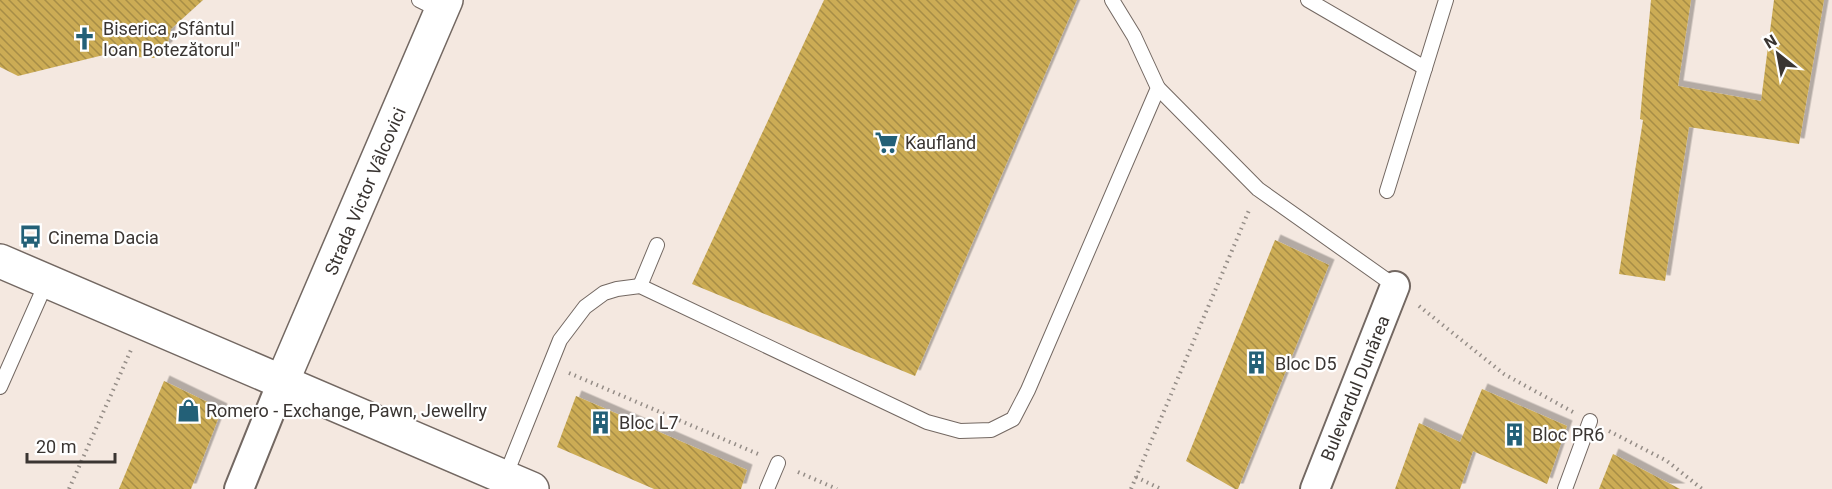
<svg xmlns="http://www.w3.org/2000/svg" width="1832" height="489" font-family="Roboto,sans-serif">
<defs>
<pattern id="building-back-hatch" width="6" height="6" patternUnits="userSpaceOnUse" patternTransform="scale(1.5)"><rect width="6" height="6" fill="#ccac54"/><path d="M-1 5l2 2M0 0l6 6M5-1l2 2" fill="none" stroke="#a78d46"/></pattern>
<filter id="shadow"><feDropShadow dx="5.5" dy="-5.5" stdDeviation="0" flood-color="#0004"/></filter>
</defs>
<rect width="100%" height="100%" fill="#f4e8e0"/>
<g fill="url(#building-back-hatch)" filter="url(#shadow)">
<path d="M 0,0 L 203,0 L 171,29 L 167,47 L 154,58 L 137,57 L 124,50 L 18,76 L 0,67 Z"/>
<path d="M 824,0 L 1077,0 L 915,376 L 692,284 Z"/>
<path d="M 1651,0 L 1691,0 L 1678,86 L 1761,101 L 1774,0 L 1824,0 L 1799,144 L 1689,127 L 1665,281 L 1619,274 L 1643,120 L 1640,119 Z"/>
<path d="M 1275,240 L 1329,265 L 1238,489 L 1235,489 L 1186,461 Z"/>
<path d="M 164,381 L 222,409 L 191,489 L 119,489 Z"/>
<path d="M 1482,389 L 1567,426 L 1547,484 L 1473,451 L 1460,489 L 1395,489 L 1419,423 L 1460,442 Z"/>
<path d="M 576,396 L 747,470 L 741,489 L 654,489 L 557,447 Z"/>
<path d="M 1613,454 L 1680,489 L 1599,489 Z"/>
</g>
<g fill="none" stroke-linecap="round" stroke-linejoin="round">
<defs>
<g id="service">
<path d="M 419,0 L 441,11"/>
<path d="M 1308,0 L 1425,68"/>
<path d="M 1158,88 L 1258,189 L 1395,286"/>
<path d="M 1387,191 L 1446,0"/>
<path d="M 640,286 L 657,245"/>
<path d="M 0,387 L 47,281"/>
<path d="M 505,477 L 560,340 L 585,307 L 604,293 L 617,289 L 640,286 L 927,422 L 960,431 L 991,430 L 1013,419 L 1028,390 L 1158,88 L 1134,36 L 1112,0"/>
<path d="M 767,489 L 778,463"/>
<path d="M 1565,489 L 1590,421"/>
</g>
<g id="minor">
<path d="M 239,489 L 282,382"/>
<path d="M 1315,489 L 1395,286"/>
</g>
<g id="tertiary">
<path d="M 0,261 L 532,489"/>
<path d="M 282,382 L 446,0"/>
</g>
</defs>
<use href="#service" stroke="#736862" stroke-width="16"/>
<use href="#minor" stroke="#736862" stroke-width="32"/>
<use href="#tertiary" stroke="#736862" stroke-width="36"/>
<g stroke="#958d87" stroke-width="4" stroke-dasharray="1.5 4.5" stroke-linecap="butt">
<path d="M 1419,306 L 1504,374 L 1573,412"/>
<path d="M 569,373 L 758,454"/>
<path d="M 1609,431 L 1667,461 L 1702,489"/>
<path d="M 798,472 L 837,489"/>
<path d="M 1136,477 L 1161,489"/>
<path d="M 69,489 L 131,350"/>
<path d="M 1131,489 L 1250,208"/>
</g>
<use href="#service" stroke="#fff" stroke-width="14"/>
<use href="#minor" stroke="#fff" stroke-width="28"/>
<use href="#tertiary" stroke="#fff" stroke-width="33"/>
</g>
<defs>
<symbol id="church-bare" viewBox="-9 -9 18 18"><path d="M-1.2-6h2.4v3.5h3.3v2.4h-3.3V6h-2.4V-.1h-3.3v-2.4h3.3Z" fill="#236077" stroke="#fff" stroke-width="2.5" paint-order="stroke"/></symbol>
<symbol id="supermarket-bare" viewBox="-9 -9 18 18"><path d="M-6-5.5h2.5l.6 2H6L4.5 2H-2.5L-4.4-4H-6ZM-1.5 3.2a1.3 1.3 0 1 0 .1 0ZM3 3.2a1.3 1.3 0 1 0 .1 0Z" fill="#236077" stroke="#fff" stroke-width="2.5" paint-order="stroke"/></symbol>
<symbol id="bus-bare" viewBox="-9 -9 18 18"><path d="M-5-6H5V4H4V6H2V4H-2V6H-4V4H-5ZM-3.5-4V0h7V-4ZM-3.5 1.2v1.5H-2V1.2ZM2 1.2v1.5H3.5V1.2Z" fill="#236077" stroke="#fff" stroke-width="2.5" paint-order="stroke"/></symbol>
<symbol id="building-bare" viewBox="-9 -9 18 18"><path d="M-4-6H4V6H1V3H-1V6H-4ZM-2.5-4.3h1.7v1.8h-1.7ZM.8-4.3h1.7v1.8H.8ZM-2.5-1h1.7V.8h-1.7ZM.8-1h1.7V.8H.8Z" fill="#236077" stroke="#fff" stroke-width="2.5" paint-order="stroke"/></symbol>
<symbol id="shop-bare" viewBox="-9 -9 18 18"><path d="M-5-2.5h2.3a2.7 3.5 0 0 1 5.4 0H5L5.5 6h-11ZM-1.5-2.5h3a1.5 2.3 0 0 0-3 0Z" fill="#236077" stroke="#fff" stroke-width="2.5" paint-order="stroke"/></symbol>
</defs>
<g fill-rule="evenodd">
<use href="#church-bare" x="68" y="22" width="33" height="33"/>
<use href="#supermarket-bare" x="870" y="126" width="33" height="33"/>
<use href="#bus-bare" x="14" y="220" width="33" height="33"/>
<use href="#building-bare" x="1240" y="346" width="33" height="33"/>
<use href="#shop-bare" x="172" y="394" width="33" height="33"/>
<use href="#building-bare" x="584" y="406" width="33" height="33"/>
<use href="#building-bare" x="1498" y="418" width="33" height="33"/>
</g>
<g text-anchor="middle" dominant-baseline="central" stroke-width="4.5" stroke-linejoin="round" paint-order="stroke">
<g font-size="18" fill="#3a3532" stroke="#fff" text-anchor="start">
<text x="103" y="28">Biserica „Sfântul<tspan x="103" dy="21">Ioan Botezătorul"</tspan></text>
<text x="905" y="142">Kaufland</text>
<text x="48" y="237">Cinema Dacia</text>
<text x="1275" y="363">Bloc D5</text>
<text x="206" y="410">Romero - Exchange, Pawn, Jewellry</text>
<text x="619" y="422">Bloc L7</text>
<text x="1532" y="434">Bloc PR6</text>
</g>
<g font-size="18" fill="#3a3532" stroke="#fff">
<text transform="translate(365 191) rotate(-67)">Strada Victor Vâlcovici</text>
<text transform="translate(1355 388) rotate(-68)">Bulevardul Dunărea</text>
</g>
</g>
<g transform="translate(1778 54) rotate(329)" stroke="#ffffff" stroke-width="4.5" paint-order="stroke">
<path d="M0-4.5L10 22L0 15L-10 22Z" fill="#3a3532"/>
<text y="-9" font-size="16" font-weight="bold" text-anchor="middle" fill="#3a3532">N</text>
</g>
<path d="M27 453v9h88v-9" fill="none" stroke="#3a3532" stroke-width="3"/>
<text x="36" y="453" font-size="18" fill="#3a3532" stroke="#ffffff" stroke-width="4.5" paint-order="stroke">20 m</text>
</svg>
